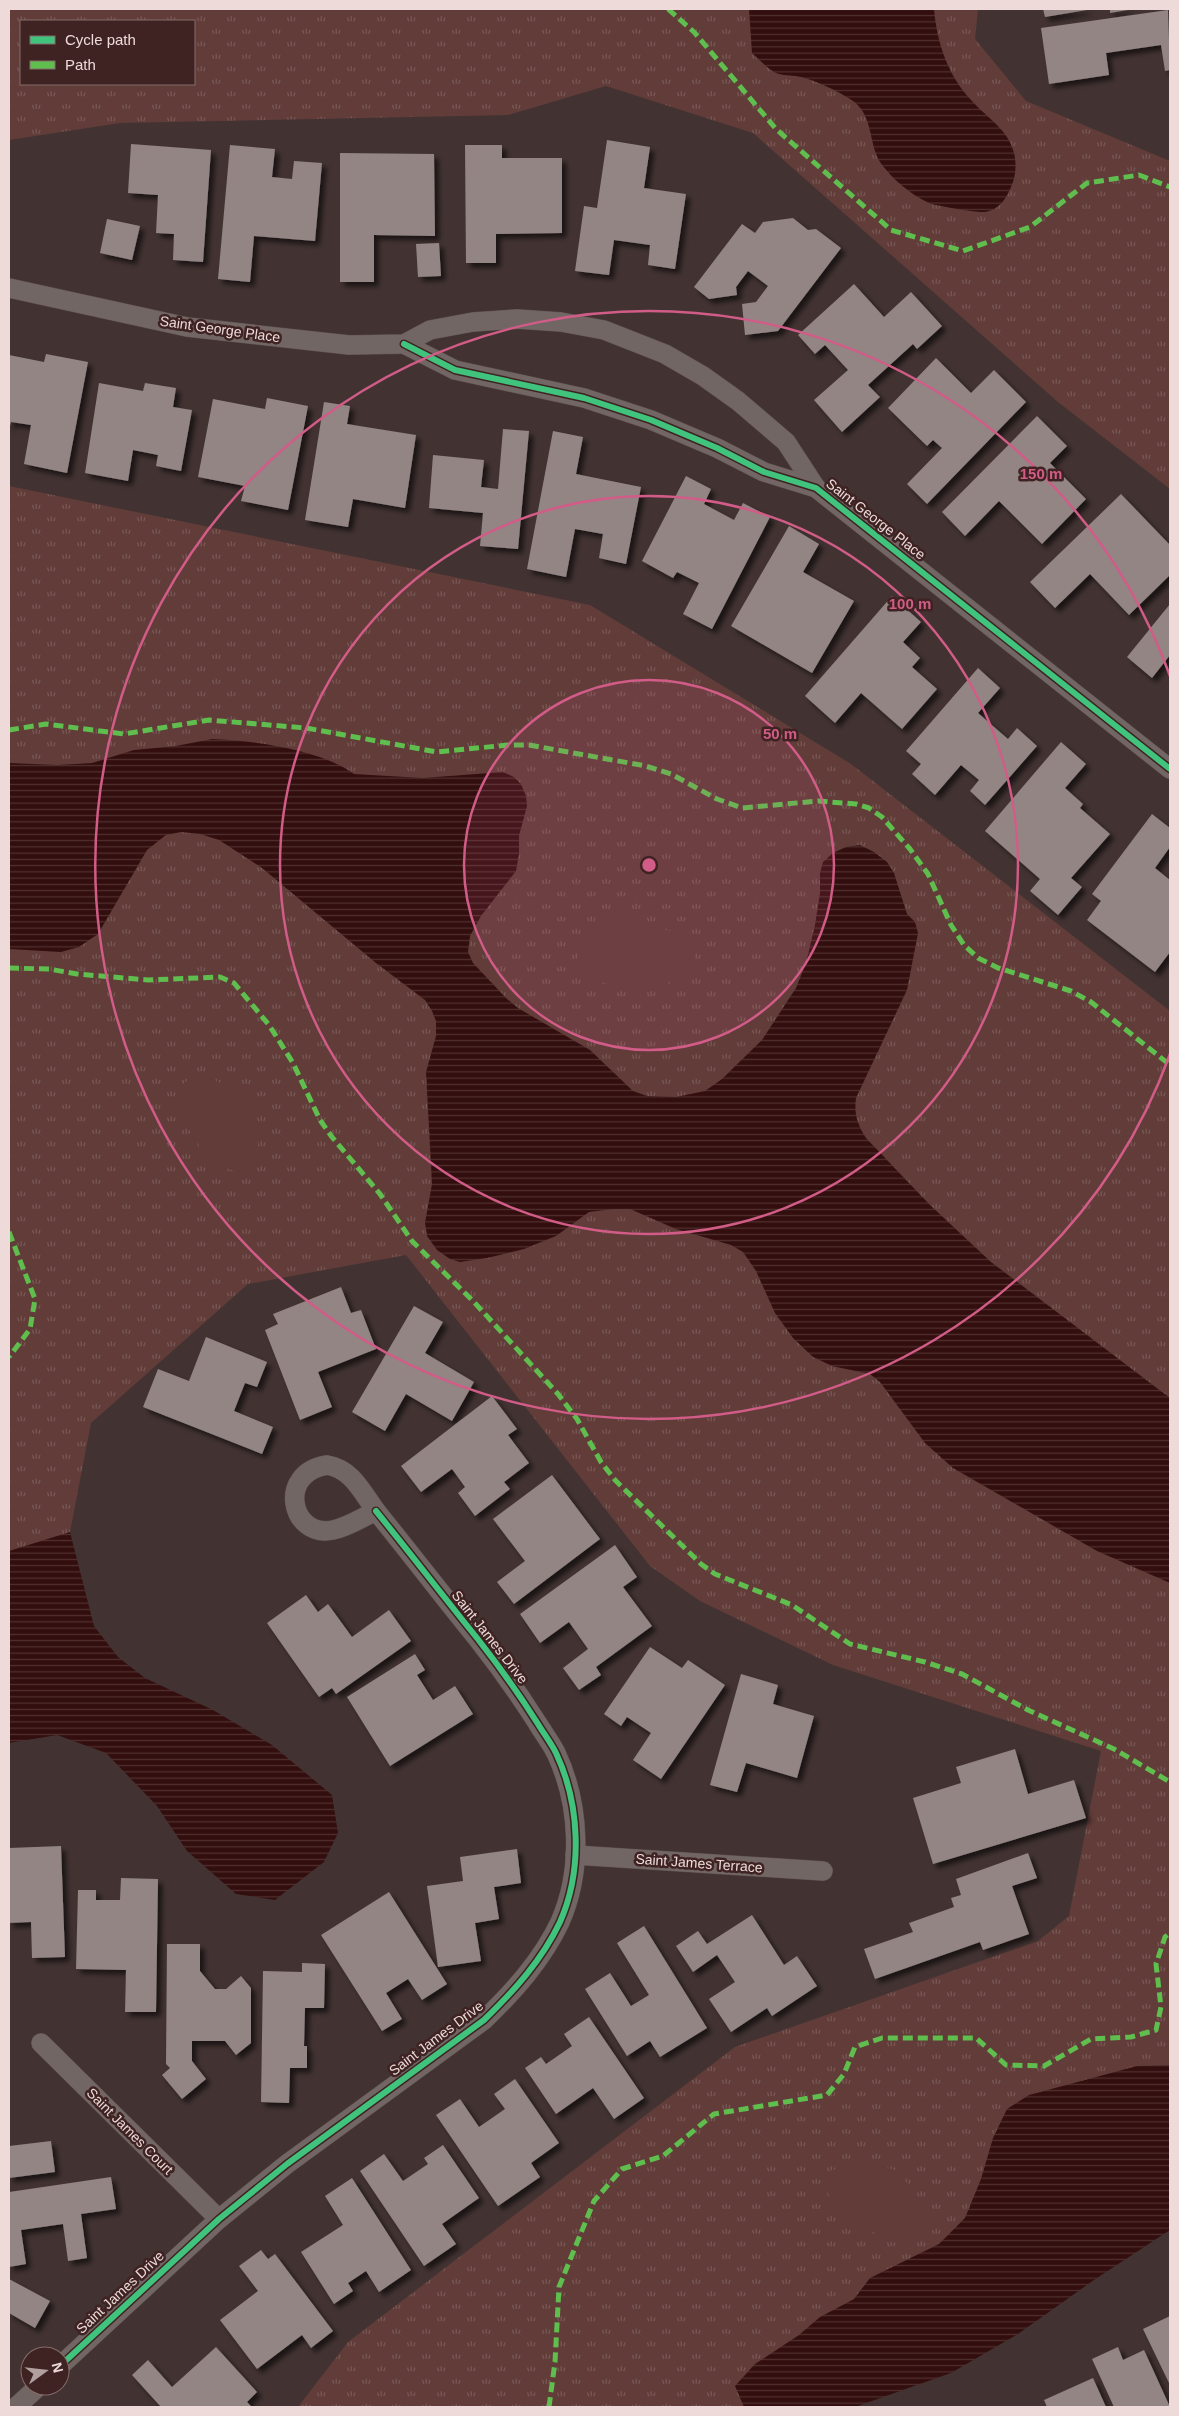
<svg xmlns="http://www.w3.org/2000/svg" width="1179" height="2416" font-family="Helvetica,sans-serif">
<defs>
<pattern id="grass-tufts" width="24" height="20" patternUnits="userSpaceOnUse" patternTransform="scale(1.25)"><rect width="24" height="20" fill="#613c39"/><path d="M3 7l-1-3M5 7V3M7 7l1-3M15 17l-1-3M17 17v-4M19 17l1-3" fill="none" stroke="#785855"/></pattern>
<pattern id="water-rules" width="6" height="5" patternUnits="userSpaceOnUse" patternTransform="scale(1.25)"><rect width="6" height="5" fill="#330e0e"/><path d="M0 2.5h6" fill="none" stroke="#513030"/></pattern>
<filter id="shadow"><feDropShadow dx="4.5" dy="4.5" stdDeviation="2.5" flood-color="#0009"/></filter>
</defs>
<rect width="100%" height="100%" fill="#423332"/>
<g fill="url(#grass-tufts)" fill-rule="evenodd">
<path d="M 9,9 L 978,9 L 975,39 L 1026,101 L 1170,161 L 1170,489 L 1058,402 L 753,133 L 606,86 L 508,115 L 120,123 L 9,140 ZM 21,21 L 194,21 L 194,84 L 21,84 Z"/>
<path d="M 9,486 L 590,605 L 851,764 L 1170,1011 L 1170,2098 L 744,2407 L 298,2407 L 348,2342 L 735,2047 L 1038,1941 L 1069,1916 L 1101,1751 L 833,1665 L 700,1601 L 650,1566 L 406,1255 L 248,1284 L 91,1423 L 70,1532 L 9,1605 Z"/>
</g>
<g fill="#613c39">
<path d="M 628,914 C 635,918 643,923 650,926 C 674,935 682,925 696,953 L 692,967 L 660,988 L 644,993 L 598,981 L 582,973 L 576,962 C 588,935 597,918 628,914 Z"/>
<path d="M 197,1074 L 214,1080 L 246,1096 L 253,1108 L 260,1161 L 254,1170 C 216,1181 184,1134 181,1100 C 180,1095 182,1089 183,1084 Z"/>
<path d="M 847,2166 C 861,2166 881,2164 894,2170 C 905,2175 929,2215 927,2227 C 926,2230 923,2235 922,2238 L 911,2244 L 891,2242 L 848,2218 L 830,2198 L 823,2183 L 829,2171 Z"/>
</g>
<g fill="url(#water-rules)">
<path d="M 749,9 L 934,9 C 937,43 948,76 972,101 C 988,119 1008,129 1014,153 C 1018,170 1014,183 1006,197 C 1002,204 994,211 985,212 C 978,213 936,206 929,203 C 911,195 891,178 880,162 C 868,143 874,113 850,99 C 838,91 814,80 801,77 C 794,75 785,76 779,74 C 769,71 759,59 752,53 Z"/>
<path d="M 212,739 C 251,740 322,750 354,774 L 423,778 L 503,772 L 514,777 L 521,784 L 526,796 L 527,806 L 519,836 L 519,854 L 516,871 L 481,916 L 470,936 L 468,952 L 473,963 L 507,999 L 518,1008 L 590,1050 L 633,1091 L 647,1096 L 676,1097 L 705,1091 L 722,1079 L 762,1040 L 796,988 L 806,963 L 815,925 L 820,893 L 820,873 L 823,862 L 833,853 L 846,847 L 860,845 L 874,852 L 887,862 L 894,873 L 907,914 L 915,922 L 918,933 L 907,990 L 856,1098 C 854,1114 857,1124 866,1138 L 930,1205 L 991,1262 L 1170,1398 L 1170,1583 L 1097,1551 L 953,1468 L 925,1443 L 880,1382 L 870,1374 L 832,1366 L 813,1357 L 793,1338 L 775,1313 L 756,1271 L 743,1252 L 731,1245 L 676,1229 L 630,1209 L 613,1209 L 589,1212 L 556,1236 L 524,1249 L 487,1258 L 460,1262 L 450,1259 L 437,1250 L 427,1236 L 425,1223 L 432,1184 L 426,1072 L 436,1036 L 436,1021 L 432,1011 L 425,1000 L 376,963 L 262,868 L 219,840 L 200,834 L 181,832 L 166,835 L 147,850 L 98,934 L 79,947 L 61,952 L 9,949 L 9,763 L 57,765 L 92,763 L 134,750 L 176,746 Z"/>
<path d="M 70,1532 L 94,1626 L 118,1657 L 145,1678 L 213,1710 L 272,1745 L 332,1795 L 338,1833 L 324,1862 L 275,1900 L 236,1894 L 187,1851 L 157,1806 L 106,1753 L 57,1735 L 9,1743 L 9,1551 Z"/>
<path d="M 1170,2065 L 1170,2230 L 1094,2280 L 1018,2334 L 951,2373 L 855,2407 L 744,2407 L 735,2386 L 755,2364 L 799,2335 L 820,2317 L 854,2299 L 870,2278 L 939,2244 L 965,2218 L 981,2179 L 993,2138 L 1007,2109 L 1029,2095 L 1137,2066 Z"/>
</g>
<g fill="#928584" filter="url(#shadow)">
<path d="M 1043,9 L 1087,9 L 1087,10 L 1045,17 Z"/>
<path d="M 1110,9 L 1128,9 L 1128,10 L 1110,13 Z"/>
<path d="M 1168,10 L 1170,70 L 1165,71 L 1161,45 L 1106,53 L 1109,75 L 1049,84 L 1041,28 Z"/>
<path d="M 607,140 L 650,147 L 644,188 L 686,194 L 675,269 L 648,265 L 650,245 L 614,240 L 609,275 L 575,271 L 584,206 L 597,208 Z"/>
<path d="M 131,144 L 211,150 L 203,262 L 173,260 L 174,234 L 156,233 L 158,195 L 128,193 Z"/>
<path d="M 230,145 L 275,149 L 272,177 L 292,179 L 294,161 L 322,163 L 315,241 L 254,236 L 250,282 L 218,279 Z"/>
<path d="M 465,145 L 502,145 L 502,158 L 562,158 L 562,233 L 496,234 L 496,263 L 466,263 Z"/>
<path d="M 340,153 L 434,154 L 435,236 L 374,235 L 374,282 L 340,282 Z"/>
<path d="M 793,218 L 808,230 L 816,229 L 841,248 L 778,331 L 745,335 L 742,304 L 756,302 L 768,286 L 748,271 L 736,287 L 737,295 L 709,299 L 694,287 L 742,224 L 755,233 L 763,222 Z"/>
<path d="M 107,219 L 140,226 L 132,260 L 100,253 Z"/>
<path d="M 439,243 L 441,276 L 418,277 L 416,244 Z"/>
<path d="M 854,284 L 884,317 L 911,292 L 942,326 L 917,349 L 913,344 L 868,385 L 880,397 L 842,432 L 814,400 L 848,370 L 825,345 L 815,354 L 798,335 Z"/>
<path d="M 46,354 L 88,362 L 67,473 L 24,464 L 31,425 L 11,422 L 9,430 L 9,355 L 44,362 Z"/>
<path d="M 936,358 L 971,393 L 994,370 L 1026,402 L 927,504 L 907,484 L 942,448 L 933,440 L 927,446 L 888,408 Z"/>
<path d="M 99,383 L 143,391 L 145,383 L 176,388 L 173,407 L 192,410 L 181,471 L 156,466 L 158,455 L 133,450 L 128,481 L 85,473 Z"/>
<path d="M 267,398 L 308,406 L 288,510 L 241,501 L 245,486 L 198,477 L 213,399 L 265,409 Z"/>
<path d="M 324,402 L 350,406 L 347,424 L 416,435 L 405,508 L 353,499 L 348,527 L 305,520 Z"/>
<path d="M 1037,416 L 1067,446 L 1050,463 L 1086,499 L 1042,544 L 999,501 L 965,536 L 942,512 Z"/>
<path d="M 503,429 L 529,431 L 518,549 L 480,546 L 483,513 L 429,508 L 433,455 L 484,460 L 481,487 L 498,489 Z"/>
<path d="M 553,431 L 583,437 L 576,474 L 641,487 L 626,564 L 599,558 L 603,534 L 575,529 L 566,577 L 527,569 Z"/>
<path d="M 686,476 L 711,489 L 704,504 L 734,520 L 743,503 L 770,517 L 712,629 L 683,614 L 699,583 L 677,572 L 673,578 L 642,561 Z"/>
<path d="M 1121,494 L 1170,545 L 1170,575 L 1129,615 L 1090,574 L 1055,608 L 1030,582 Z"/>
<path d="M 789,526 L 819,544 L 803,572 L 854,601 L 812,673 L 731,626 Z"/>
<path d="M 892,596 L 921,622 L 903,642 L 920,658 L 912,667 L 937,689 L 902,729 L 861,693 L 835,723 L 805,696 Z"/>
<path d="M 1170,604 L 1170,655 L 1152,678 L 1127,657 Z"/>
<path d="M 978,668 L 1000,688 L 978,713 L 1008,739 L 1017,728 L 1037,746 L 985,805 L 970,791 L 979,780 L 961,765 L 935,795 L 912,774 L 921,764 L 906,751 Z"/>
<path d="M 1061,742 L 1086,764 L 1065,788 L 1083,804 L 1080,808 L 1110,834 L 1071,878 L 1082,887 L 1058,915 L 1030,891 L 1040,879 L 985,831 Z"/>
<path d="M 1152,814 L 1170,828 L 1170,847 L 1155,868 L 1170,880 L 1170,952 L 1155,972 L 1087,920 L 1101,901 L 1092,894 Z"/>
<path d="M 341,1287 L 351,1313 L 361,1310 L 376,1349 L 318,1372 L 332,1407 L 300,1420 L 265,1330 L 278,1324 L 273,1314 Z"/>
<path d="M 414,1306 L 443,1322 L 425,1353 L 474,1382 L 452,1421 L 406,1394 L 385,1431 L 352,1412 Z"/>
<path d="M 206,1337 L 267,1362 L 257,1387 L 245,1383 L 234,1411 L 273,1427 L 262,1454 L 143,1407 L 158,1369 L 189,1381 Z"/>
<path d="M 492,1396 L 517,1429 L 508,1435 L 529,1463 L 504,1482 L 510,1489 L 475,1516 L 458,1493 L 465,1487 L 452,1469 L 421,1492 L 401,1466 Z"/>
<path d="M 552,1475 L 600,1539 L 514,1604 L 497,1582 L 525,1561 L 493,1519 Z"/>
<path d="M 615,1545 L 637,1577 L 623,1587 L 652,1626 L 596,1667 L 601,1675 L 579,1690 L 563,1668 L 588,1649 L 569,1622 L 540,1643 L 520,1614 Z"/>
<path d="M 306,1595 L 318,1612 L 328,1604 L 352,1637 L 389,1610 L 411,1641 L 336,1694 L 332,1688 L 319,1697 L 267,1623 Z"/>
<path d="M 650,1647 L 682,1668 L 688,1660 L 725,1685 L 661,1779 L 633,1760 L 651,1733 L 627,1717 L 621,1726 L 604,1714 Z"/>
<path d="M 415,1654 L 425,1670 L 417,1675 L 433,1700 L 455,1686 L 473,1714 L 390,1766 L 347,1697 Z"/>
<path d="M 741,1674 L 778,1685 L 773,1704 L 814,1716 L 797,1778 L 746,1763 L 737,1792 L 710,1785 Z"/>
<path d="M 1015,1749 L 1028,1794 L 1074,1780 L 1086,1818 L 933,1864 L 913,1798 L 961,1783 L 956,1767 Z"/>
<path d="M 61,1846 L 65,1957 L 32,1958 L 31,1922 L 9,1923 L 9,1848 Z"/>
<path d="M 517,1849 L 521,1883 L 494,1887 L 499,1919 L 475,1923 L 481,1961 L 438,1967 L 427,1886 L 463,1881 L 460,1857 Z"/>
<path d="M 1028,1853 L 1037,1878 L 1012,1886 L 1029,1934 L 983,1950 L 980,1942 L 875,1979 L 864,1949 L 913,1932 L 909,1923 L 954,1907 L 951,1898 L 961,1895 L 956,1879 Z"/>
<path d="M 121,1878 L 158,1879 L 156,2012 L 125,2012 L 126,1970 L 76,1969 L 78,1890 L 96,1890 L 96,1900 L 120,1900 Z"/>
<path d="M 389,1892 L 447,1984 L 422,2000 L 408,1979 L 386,1993 L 402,2019 L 382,2031 L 321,1935 Z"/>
<path d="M 752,1915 L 784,1965 L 797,1956 L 817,1986 L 772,2016 L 767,2008 L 731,2032 L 709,1999 L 735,1982 L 717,1955 L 693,1972 L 676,1946 L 698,1931 L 707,1944 Z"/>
<path d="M 644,1926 L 707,2028 L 660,2057 L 650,2041 L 627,2056 L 585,1989 L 610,1973 L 631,2006 L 649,1995 L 617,1943 Z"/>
<path d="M 167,1944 L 200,1944 L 200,1971 L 215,1989 L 226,1989 L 241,1976 L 251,1988 L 251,2043 L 236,2055 L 225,2041 L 192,2041 L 192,2061 L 206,2079 L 182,2099 L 162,2075 L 170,2068 L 166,2064 Z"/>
<path d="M 302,1963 L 325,1964 L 324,2008 L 305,2008 L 304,2046 L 307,2046 L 307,2068 L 290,2068 L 289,2103 L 261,2102 L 263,1971 L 302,1972 Z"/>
<path d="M 589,2017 L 644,2098 L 614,2119 L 593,2088 L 556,2114 L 525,2068 L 541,2057 L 546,2064 L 572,2046 L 564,2034 Z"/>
<path d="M 515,2079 L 559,2143 L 531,2163 L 540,2177 L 498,2206 L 436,2115 L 460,2099 L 479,2127 L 505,2109 L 494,2094 Z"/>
<path d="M 51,2141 L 55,2172 L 9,2178 L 9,2146 Z"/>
<path d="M 443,2145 L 479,2198 L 442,2224 L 456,2244 L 424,2266 L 360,2171 L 384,2154 L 403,2181 L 428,2164 L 424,2158 Z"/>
<path d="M 111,2177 L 116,2209 L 81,2214 L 87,2258 L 68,2261 L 63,2224 L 21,2230 L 26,2264 L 9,2267 L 9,2192 Z"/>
<path d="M 352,2178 L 411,2270 L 379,2292 L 366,2271 L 348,2283 L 353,2291 L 334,2304 L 301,2252 L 343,2225 L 325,2196 Z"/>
<path d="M 261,2250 L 268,2259 L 275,2254 L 333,2331 L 311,2348 L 302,2335 L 257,2369 L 220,2320 L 258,2291 L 239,2266 Z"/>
<path d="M 9,2279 L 50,2301 L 35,2328 L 9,2313 Z"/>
<path d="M 1170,2316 L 1170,2385 L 1143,2329 Z"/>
<path d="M 216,2347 L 257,2392 L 247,2402 L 252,2407 L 161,2407 L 132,2375 L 148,2360 L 172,2387 Z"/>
<path d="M 1118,2347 L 1123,2360 L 1144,2350 L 1170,2407 L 1114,2407 L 1092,2359 Z"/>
<path d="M 1093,2378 L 1106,2407 L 1047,2407 L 1044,2400 Z"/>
</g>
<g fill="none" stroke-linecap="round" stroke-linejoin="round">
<defs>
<g id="street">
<path d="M 9,288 L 187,327 L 349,345 L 404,344 L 430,330 L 473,322 L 517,319 L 561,322 L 604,330 L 665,354 L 703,376 L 738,401 L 786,442 L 816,488"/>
<path d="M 404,344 L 455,370 L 584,398 L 651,420 L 717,448 L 764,472 L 816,488 L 1170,769"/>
<path d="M 327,1465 C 352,1469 362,1492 376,1511 C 363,1517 348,1527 333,1530 C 291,1539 276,1473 327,1465 Z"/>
<path d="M 575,1855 L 823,1871"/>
<path d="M 41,2043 L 219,2219"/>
<path d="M 60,2366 L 219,2219 L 287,2164 L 484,2020 C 514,1991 542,1960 560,1922 C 583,1870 580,1804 556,1753 C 551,1743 544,1734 538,1724 C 519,1694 499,1666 477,1638 C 443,1596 410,1553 376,1511"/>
<path d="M 16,2407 L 39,2386"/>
</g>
</defs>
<use href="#street" stroke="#605251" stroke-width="20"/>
<use href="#street" stroke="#726665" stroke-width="19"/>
<g stroke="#5fbe4e" stroke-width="5" stroke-dasharray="10 5" stroke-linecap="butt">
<path d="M 668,9 L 694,32 L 776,129 L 891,230 L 963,251 L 1030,227 L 1087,183 L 1139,175 L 1170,187"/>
<path d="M 9,730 L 46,724 L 124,734 L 209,720 L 306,728 L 437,752 L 508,745 L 529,745 L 646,766 L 671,774 L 717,799 L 742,808 L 818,801 L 856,804 L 869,808 L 882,817 L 910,849 L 928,874 L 951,925 L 964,945 L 978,958 L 998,968 L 1071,991 L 1091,1002 L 1170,1065"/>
<path d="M 9,968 L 49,969 L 77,974 L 148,980 L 220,977 L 234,983 L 269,1025 L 293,1063 L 320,1120 L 332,1137 L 380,1194 L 412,1241 L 474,1302 L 558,1394 L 577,1419 L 601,1462 L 615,1480 L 701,1564 L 715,1574 L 792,1605 L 850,1644 L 925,1662 L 962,1674 L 1028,1710 L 1114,1749 L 1170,1782"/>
<path d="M 9,1232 L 35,1299 L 30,1329 L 9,1357"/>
<path d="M 549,2407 L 555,2362 L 559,2287 L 594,2201 L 622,2169 L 663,2156 L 714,2114 L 827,2095 L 844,2074 L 855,2047 L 882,2038 L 976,2038 L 1006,2065 L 1044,2066 L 1091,2039 L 1131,2037 L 1156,2030 L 1161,2007 L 1156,1964 L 1165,1937 L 1170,1933"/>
</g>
<defs>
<g id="cycleway">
<path d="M 404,344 L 455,370 L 584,398 L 651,420 L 717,448 L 764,472 L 816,488 L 1170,769"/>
<path d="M 60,2366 L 219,2219 L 287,2164 L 484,2020 C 514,1991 542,1960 560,1922 C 583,1870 580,1804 556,1753 C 551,1743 544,1734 538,1724 C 519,1694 499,1666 477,1638 C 443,1596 410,1553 376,1511"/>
</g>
</defs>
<use href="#cycleway" stroke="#3e2322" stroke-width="9"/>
<use href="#cycleway" stroke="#40c37c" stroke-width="6"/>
</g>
<circle cx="649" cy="865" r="185" fill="#d15c87" fill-opacity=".12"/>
<g fill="none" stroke="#d15c87" stroke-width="2.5">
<circle cx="649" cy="865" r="185"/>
<circle cx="649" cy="865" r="369"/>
<path d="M1170 1054A554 554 0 1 1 1170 676"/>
</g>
<g text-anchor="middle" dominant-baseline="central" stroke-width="5" stroke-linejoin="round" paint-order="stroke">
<g font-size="14" fill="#eddad9" stroke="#3e2322">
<text transform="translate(220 329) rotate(8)">Saint George Place</text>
<text transform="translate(876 519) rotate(38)">Saint George Place</text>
<text transform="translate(490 1637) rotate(52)">Saint James Drive</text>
<text transform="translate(699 1863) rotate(4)">Saint James Terrace</text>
<text transform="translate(436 2038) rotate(-37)">Saint James Drive</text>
<text transform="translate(130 2131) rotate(45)">Saint James Court</text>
<text transform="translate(120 2292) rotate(-43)">Saint James Drive</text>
</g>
</g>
<circle cx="649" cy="865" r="8" fill="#d15c87" stroke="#3e2322" stroke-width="2.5"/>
<g font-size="15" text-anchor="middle" font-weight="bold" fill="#d15c87" stroke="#3e2322" stroke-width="5" stroke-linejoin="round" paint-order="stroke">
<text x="1041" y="479">150 m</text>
<text x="910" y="609">100 m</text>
<text x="780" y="739">50 m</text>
</g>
<rect width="1179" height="2416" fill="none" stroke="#eddad9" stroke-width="20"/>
<rect x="20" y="20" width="175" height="65" fill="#3e2322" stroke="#846c6b"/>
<rect x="30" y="36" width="25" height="8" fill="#40c37c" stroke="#846c6b"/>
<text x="65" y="45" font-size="15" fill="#eddad9">Cycle path</text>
<rect x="30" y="61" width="25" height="8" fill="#5fbe4e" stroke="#846c6b"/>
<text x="65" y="70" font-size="15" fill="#eddad9">Path</text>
<g transform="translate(45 2371) rotate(75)"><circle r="24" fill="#3e2322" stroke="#846c6b"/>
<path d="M0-4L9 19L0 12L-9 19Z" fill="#b1a09f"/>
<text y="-8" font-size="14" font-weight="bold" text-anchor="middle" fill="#eddad9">N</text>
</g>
</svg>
